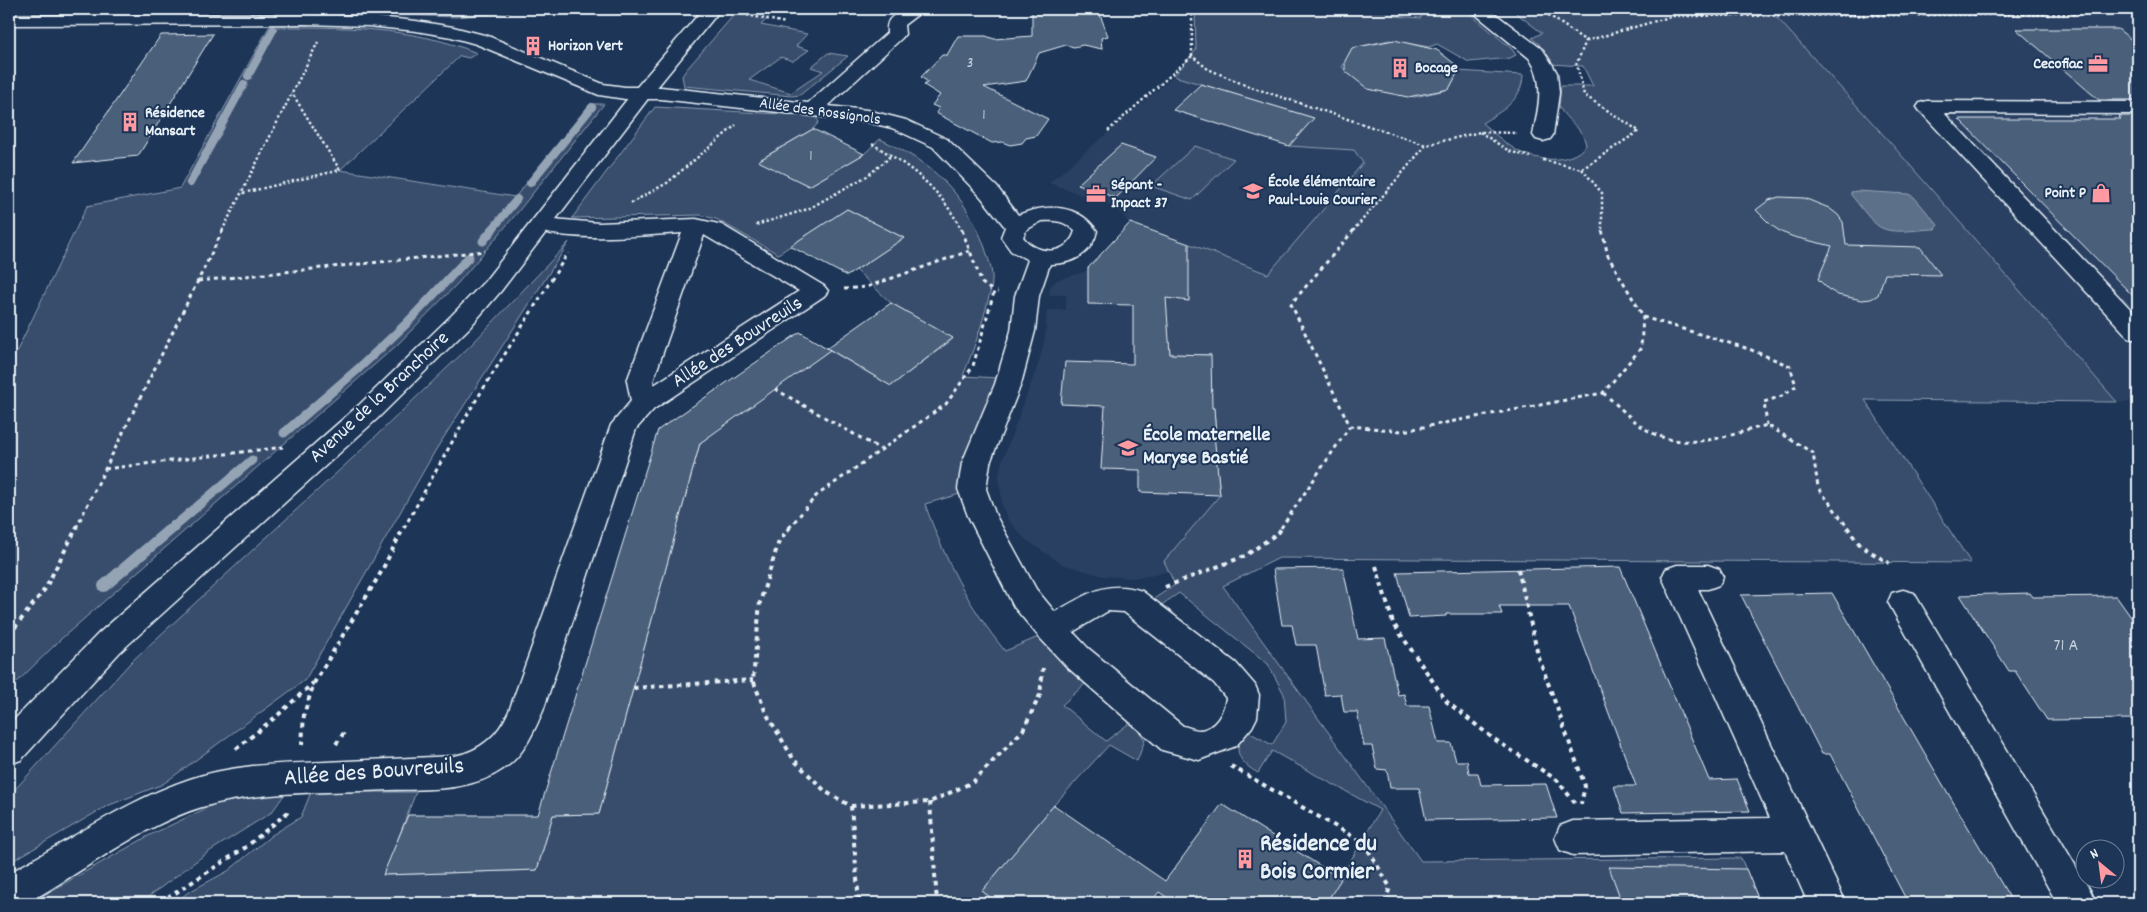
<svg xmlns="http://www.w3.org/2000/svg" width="2147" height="912" font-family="Dekko,sans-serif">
<rect width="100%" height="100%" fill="#1d3557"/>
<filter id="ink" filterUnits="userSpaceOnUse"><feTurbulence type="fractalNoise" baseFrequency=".02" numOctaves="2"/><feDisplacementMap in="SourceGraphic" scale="10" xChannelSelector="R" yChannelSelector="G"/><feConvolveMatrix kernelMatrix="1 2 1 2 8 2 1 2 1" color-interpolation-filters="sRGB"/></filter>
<g filter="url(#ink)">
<g fill="#2a4162">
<path d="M 1769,9 L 2138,9 L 2138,402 L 2117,402 L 1888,140 Z"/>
<path d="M 1174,76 L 1414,148 L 1262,531 L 1172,571 L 1133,578 L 1103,576 L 1062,564 L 1025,539 L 1008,520 L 1002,505 L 999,476 L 1001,464 L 1039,362 L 1045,338 L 1047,310 L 1066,310 L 1066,295 L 1049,295 L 1050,287 L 1057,280 L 1085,272 L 1129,223 L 1116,207 L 1049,183 Z"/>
</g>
<g fill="#374d6c" stroke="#909fb2">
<path d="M 9,9 L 295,9 L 286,13 L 9,11 Z"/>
<path d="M 377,9 L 541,9 L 456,17 L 380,14 Z"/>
<path d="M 739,9 L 776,9 L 761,25 L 807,34 L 796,46 L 809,50 L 793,61 L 781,57 L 749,80 L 791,93 L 823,71 L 811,67 L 828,53 L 848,56 L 800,95 L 792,96 L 684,86 L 682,76 L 686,70 Z"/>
<path d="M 1195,9 L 1394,9 L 1394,16 L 1421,18 L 1422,9 L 1464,9 L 1511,48 L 1516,55 L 1510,58 L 1469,62 L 1437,44 L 1429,47 L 1389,40 L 1353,48 L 1342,67 L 1368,89 L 1415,97 L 1446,90 L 1450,87 L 1458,71 L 1523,75 C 1522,101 1502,111 1482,123 C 1492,131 1502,141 1513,148 C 1532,161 1571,166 1586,145 C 1583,127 1567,122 1559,107 L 1561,86 L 1593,86 L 1583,66 L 1550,64 L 1539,44 L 1532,38 L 1542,33 L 1511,9 L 1769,9 L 1888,140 L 2117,402 L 1865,400 L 1971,563 L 1279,558 L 1223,586 L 1421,861 L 1741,858 L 1760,903 L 1326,903 L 1380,810 L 1272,751 L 1258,773 C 1238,762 1232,750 1245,730 L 1272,745 L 1286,722 L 1284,694 L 1268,664 L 1179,593 L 1160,606 L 1152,600 L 1175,585 L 1164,561 L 1220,495 L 1217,467 L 1169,433 L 1216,434 L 1214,408 L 1170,406 L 1211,355 L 1170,354 L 1169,342 L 1154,342 L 1171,265 L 1190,244 L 1268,274 L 1363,163 L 1354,150 L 1289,146 L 1313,118 L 1174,76 L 1196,50 Z"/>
<path d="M 269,27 C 338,27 411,26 477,53 L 469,58 L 460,56 L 340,170 L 515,197 L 594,104 L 604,104 L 517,213 L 458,283 L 397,345 L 61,639 L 9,690 L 9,367 L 87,206 L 180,188 Z"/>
<path d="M 655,107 L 815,116 L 819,122 L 813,129 L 759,160 L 809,186 L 864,154 L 880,139 C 932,163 965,192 985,248 C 988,258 993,271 992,281 C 992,287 990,294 988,300 C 982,326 973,351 963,376 L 998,378 L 960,494 L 925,504 C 944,558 969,607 1005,651 L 1043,635 L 1086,683 L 1062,705 L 1106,741 L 1132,721 L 1145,740 L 1137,761 L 1109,745 L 1054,805 L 982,891 L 998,903 L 175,903 L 187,893 L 228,871 L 272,835 L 301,817 L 311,792 L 416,792 L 384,875 L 537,870 L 553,815 L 599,814 L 700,443 L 826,348 L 891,386 L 953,339 L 891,303 L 856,270 L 904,238 L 847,209 L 778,254 L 716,219 L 700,215 L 572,218 Z"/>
<path d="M 1195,146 L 1234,159 L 1192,200 L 1151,186 Z"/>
<path d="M 569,242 L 435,451 L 305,680 L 163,784 L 107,806 L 9,863 L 9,796 L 131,662 L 356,455 L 472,344 Z"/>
<path d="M 286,792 L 272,812 L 207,853 L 140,903 L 30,903 L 150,835 L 230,797 Z"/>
</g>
<path fill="#5d7089" stroke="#95a4b5" d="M 1857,191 L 1908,194 L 1914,197 L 1938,225 L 1935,229 C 1918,229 1890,236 1877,225 C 1867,217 1859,204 1851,195 L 1851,192 Z"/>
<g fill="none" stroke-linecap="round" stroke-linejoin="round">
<g stroke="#95a4b5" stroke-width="8">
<path d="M 248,76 L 273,30"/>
<path d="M 190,183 L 244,84"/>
<path d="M 530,183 L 592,107"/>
<path d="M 491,231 L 517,199"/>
</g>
<g stroke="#95a4b5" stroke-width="9">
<path d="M 483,241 L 492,230"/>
<path d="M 284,433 L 358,369 L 405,325 L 469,257"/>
<path d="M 172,528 L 252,460"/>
</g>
<path stroke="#95a4b5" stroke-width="12" d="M 104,586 L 173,527"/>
</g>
<g fill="#495e7a" stroke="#e8f1f8">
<path d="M 1032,9 L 1088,9 L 1099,12 L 1108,36 L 1101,38 L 1102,49 L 1083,45 L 1074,47 L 1066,45 L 1039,53 L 1026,81 L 984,87 L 1048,119 L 1036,136 L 1026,138 L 1022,143 L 1010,145 L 1002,142 L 992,143 L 936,113 L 939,108 L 932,105 L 940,95 L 924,85 L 928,82 L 921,77 L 942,55 L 947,55 L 958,36 L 986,36 L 994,39 L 1032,36 Z"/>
<path d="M 2016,29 L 2118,29 L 2138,45 L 2138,100 L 2099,100 Z"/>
<path d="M 213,34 L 138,156 L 73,163 L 161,35 Z"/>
<path d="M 1394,40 L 1437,50 L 1460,68 L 1449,89 L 1408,97 L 1368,89 L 1345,71 L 1345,61 L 1352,48 Z"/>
<path d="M 1201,84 L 1314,118 L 1289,146 L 1173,110 Z"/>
<path d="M 2118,116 L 2138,116 L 2138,301 L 1959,119 L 2121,119 Z"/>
<path d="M 813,129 L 864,154 L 809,186 L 758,161 Z"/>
<path d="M 1121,145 L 1156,157 L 1116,198 L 1078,184 Z"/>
<path d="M 1779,197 L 1804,198 L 1829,208 L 1838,215 L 1843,222 L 1846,245 L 1920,247 L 1941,275 L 1885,274 L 1878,295 L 1871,299 L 1862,300 L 1838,295 L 1828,289 L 1818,279 L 1832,246 L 1794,237 L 1781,232 L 1771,225 L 1756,210 L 1769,200 Z"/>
<path d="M 847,209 L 904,238 L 847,276 L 790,246 Z"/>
<path d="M 1130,223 L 1189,244 L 1189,301 L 1166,298 L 1170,354 L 1211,355 L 1212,408 L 1214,408 L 1216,435 L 1214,434 L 1220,495 L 1140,492 L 1140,470 L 1101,469 L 1105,406 L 1061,404 L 1065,362 L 1133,364 L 1133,305 L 1088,304 L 1088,268 Z"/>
<path d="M 891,303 L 953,338 L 891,386 L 827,348 Z"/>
<path d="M 800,332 L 830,350 L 700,443 L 599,814 L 553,815 L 537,870 L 383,875 L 408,815 L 538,815 L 658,430 Z"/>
<path d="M 1620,567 L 1709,780 L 1737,779 L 1750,811 L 1623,813 L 1614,786 L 1636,786 L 1569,606 L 1499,606 L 1502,614 L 1446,614 L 1446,616 L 1409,618 L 1397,572 Z"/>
<path d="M 1343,568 L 1358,639 L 1385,638 L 1398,695 L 1404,694 L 1407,706 L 1429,706 L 1438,743 L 1451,743 L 1456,761 L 1467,761 L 1469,773 L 1478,773 L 1481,785 L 1546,784 L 1557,818 L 1426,820 L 1419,788 L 1390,788 L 1387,770 L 1377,769 L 1372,746 L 1364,746 L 1357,712 L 1344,712 L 1341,694 L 1325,695 L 1316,645 L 1296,645 L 1292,625 L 1282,625 L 1273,569 Z"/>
<path d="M 1832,593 L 1942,783 L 2013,903 L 1908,903 L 1830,754 L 1822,754 L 1741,595 Z"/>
<path d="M 2030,593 L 2033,597 L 2116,596 L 2138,627 L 2138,719 L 2047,720 L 2015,671 L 2009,671 L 1960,595 Z"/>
<path d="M 1222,804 L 1341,879 L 1326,903 L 1175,903 L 1159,892 L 1150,903 L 998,903 L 982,891 L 1054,805 L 1165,881 Z"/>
<path d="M 1609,867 L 1746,869 L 1760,903 L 1622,903 Z"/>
</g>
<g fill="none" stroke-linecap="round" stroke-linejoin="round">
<defs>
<g id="minor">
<path d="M 904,9 L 925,9 L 904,25 L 905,34 L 902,38 L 828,106 L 867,110 L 906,120 L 947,139 L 997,187 L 1018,215 C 1047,203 1079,204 1097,231 C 1092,254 1073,264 1050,264 L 1039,296 L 1035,331 L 1021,384 L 990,463 L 986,489 L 996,516 L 1036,589 L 1055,612 C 1086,595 1106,579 1142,591 L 1236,663 L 1255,685 L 1259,695 L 1257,717 L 1252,727 L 1236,746 L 1199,760 L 1162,750 L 1066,666 L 1040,638 L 1014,607 L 968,516 L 958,489 L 962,463 L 995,384 L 1011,331 L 1015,296 L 1028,260 L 1011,251 L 1001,237 L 1005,227 L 981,197 L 933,147 L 892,128 L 867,122 L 661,99 L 625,99 L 599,95 L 476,44 L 451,37 L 416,31 L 368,26 L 306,24 L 9,25 L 9,15 L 306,14 L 368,16 L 416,21 L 453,27 L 488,36 L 603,84 L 625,87 L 661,87 L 808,103 L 887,33 C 886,17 893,17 904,9 ZM 1042,221 C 1055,220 1065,221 1075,231 C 1068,256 1037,256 1023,237 L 1026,230 ZM 1108,611 L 1124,612 L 1214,683 L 1226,698 C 1224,712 1216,729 1199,730 C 1195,730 1188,727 1183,726 L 1088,648 L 1073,632 Z"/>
<path d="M 1469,9 L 1489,9 L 1543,50 L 1552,64 L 1557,73 L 1559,93 L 1553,135 L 1550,139 L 1543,141 L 1536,139 L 1533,135 C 1538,109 1546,82 1529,58 Z"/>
<path d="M 1927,101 L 2138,102 L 2138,114 L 1944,113 L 2138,317 L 2138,340 L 2129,338 L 1920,111 L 1917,107 L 1920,103 Z"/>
<path d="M 541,218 L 599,223 L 696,219 L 714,223 L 722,225 L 824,286 L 828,291 L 824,296 L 654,409 L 636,429 L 543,711 C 533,733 524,756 503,769 C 470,792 428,789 389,790 C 327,793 262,790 202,807 C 140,826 83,872 27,903 L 9,903 L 9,873 C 69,841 125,801 190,779 C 234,764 279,764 325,762 C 368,760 411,758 454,756 C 480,751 498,736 509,711 L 611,425 L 631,401 L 627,381 L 682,233 C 633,236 582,242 533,230 L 530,225 L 533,220 ZM 704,235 L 799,291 L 654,385 L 653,381 Z"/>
<path d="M 1677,565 L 1708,565 L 1719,569 L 1723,577 L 1719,585 L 1708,589 L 1698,589 L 1846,903 L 1808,903 L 1785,851 L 1573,855 L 1560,850 L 1555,838 L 1560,826 L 1573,821 L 1770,818 L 1662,577 L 1666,569 Z"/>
<path d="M 1903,590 L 1914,593 L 2090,890 L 2096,903 L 2057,903 L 1888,602 L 1892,593 Z"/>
</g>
<path id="major" d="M 703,9 L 721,9 L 650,96 L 501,291 L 470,327 L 377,419 L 120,652 L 21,760 L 9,764 L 9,725 L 98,634 L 359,405 L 452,315 L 485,281 L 636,88 Z"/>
</defs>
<use href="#minor" stroke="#e8f1f8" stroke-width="3"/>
<use href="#major" stroke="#e8f1f8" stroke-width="3"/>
<g stroke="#e8f1f8" stroke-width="2.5" stroke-dasharray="2.5 2.5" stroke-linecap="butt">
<path d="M 1192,9 L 1192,56 L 1208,69 L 1245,85 L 1426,145"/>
<path d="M 1540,9 L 1586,41 L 1576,65"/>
<path d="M 737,13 L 786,23"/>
<path d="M 1586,41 L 1673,16 L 2138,14"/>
<path d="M 1108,131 L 1192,56"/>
<path d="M 1480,132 L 1509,151 L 1530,157"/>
<path d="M 872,144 C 911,166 942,190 962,231"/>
<path d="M 1543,160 L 1582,169 L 1639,131 L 1584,95 L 1577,65"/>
<path d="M 1582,169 L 1602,193 L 1602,231"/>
<path d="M 243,193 L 340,170 L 292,93"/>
<path d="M 631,203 L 667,183 L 736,125"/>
<path d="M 756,225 L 808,209 L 867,176 L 889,158 L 888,153"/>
<path d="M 222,231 L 318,42"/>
<path d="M 1353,231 L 1426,145 L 1480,132 L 1517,133"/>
</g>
<g stroke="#e8f1f8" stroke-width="3" stroke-dasharray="4 4" stroke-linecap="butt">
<path d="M 962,230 L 982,283 L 994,292"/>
<path d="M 1354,230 L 1291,304 L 1350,426 L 1402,431 L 1603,393 L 1641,348 L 1643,316 L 1608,256 L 1602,230"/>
<path d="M 198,281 L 485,251"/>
<path d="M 844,289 L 867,287 L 972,250"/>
<path d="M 1643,317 L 1749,349 L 1790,366 L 1796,386 L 1782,396 L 1764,402 L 1767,425"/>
<path d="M 775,389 L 880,449"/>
<path d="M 1603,393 C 1617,404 1629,418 1644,428 C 1683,454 1726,436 1767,425 L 1813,453 L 1818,487 L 1848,528"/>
<path d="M 105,469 L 283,447"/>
<path d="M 76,528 L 223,230"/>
<path d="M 404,528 L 470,410 L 568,253"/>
<path d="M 789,528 L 816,496 L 946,404 L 973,366 L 994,292 L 998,292"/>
<path d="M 1281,528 L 1350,426"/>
</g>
<g stroke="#e8f1f8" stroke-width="4" stroke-dasharray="4.5 4.5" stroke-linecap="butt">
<path d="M 790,527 L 779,541 L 760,602 L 753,680 L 766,713 L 794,760 L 826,792 L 851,806 L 930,802 L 973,782 L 1023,730 L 1040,695 L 1043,668"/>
<path d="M 1847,527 L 1861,546 L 1889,563"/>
<path d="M 1376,566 L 1393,623 L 1447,702 L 1494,739 L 1557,780 L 1575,803"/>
<path d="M 1518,569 L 1538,655 L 1585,786 L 1581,804"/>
<path d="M 1165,587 L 1245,556 L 1279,532 L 1282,527"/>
<path d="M 9,635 L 45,589 L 77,527"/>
<path d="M 633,688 L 753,680"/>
<path d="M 336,744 L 346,730"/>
<path d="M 302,745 L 304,714 L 314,683 L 380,574 L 404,527"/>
<path d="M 236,749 L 278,715 L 313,683"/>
<path d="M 1231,766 L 1364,843 L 1390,887 L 1385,903"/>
<path d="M 930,802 L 937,903"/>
<path d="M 851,806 L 859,903"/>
<path d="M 160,903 L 246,847 L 288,812"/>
</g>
<use href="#minor" fill="#1d3557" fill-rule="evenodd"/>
<use href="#major" fill="#1d3557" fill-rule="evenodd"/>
</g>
</g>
<defs>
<symbol id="building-bare" viewBox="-9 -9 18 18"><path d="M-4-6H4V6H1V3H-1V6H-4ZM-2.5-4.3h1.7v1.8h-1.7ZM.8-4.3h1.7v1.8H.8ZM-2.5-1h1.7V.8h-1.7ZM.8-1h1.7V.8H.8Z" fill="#ff9aa2" stroke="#1d3557" stroke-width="2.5" paint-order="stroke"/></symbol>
<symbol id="office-bare" viewBox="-9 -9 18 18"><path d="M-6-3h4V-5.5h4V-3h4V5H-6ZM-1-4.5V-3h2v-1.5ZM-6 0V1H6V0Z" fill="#ff9aa2" stroke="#1d3557" stroke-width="2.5" paint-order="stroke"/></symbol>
<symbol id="school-bare" viewBox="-9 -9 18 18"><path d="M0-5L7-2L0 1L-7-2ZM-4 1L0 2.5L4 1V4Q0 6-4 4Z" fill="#ff9aa2" stroke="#1d3557" stroke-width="2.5" paint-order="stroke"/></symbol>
<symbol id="shop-bare" viewBox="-9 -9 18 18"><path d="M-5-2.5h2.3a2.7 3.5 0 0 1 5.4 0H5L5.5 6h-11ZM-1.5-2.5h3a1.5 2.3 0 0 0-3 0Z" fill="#ff9aa2" stroke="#1d3557" stroke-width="2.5" paint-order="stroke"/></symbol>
</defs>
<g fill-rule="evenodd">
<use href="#building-bare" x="519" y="32" width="28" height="28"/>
<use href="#office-bare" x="2084" y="50" width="28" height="28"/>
<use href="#building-bare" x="1386" y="54" width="28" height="28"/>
<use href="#building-bare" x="116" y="108" width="28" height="28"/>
<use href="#school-bare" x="1239" y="177" width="28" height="28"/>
<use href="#shop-bare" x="2087" y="179" width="28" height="28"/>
<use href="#office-bare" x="1082" y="180" width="28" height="28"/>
<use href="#school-bare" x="1114" y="434" width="28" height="28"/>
<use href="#building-bare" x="1231" y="845" width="28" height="28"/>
</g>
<g text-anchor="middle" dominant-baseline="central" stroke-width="4" stroke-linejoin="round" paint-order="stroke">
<g font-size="15" fill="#c0ccd8">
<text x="970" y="64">3</text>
<text x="984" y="116">1</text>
<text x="811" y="157">1</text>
</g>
<g font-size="16" font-weight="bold" fill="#e8f1f8" stroke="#1d3557" text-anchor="start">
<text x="548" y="46">Horizon Vert</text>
<text x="2083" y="64" text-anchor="end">Cecofiac</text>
<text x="1415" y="68">Bocage</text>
<text x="145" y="113">Résidence<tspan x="145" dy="18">Mansart</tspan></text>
<text x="1268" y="182">École élémentaire<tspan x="1268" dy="18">Paul-Louis Courier</tspan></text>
<text x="1111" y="185">Sépant -<tspan x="1111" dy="18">Inpact 37</tspan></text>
<text x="2086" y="193" text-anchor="end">Point P</text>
</g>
<g font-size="16" fill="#e8f1f8" stroke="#1d3557">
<text transform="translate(820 112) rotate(8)">Allée des Rossignols</text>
</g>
<g font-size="18" fill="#c0ccd8">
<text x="2066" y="646">71 A</text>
</g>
<g font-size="20" fill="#e8f1f8" stroke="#1d3557">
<text transform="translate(738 343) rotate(-33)">Allée des Bouvreuils</text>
<text transform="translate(380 398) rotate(-43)">Avenue de la Branchoire</text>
</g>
<g font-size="20" font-weight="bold" fill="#e8f1f8" stroke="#1d3557" text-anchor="start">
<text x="1143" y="436">École maternelle<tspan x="1143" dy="23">Maryse Bastié</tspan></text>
</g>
<g font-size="24" fill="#e8f1f8" stroke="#1d3557">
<text transform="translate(374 773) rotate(-4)">Allée des Bouvreuils</text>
</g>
<g font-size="24" font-weight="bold" fill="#e8f1f8" stroke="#1d3557" text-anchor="start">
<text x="1260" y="845">Résidence du<tspan x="1260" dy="28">Bois Cormier</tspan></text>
</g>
</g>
<rect width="2147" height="912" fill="none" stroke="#1d3557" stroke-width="30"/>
<rect x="15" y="15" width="2117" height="882" fill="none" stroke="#e8f1f8" stroke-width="2" filter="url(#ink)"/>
<g transform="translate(2100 864) rotate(331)"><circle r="24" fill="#1d3557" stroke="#6e8097"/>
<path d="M0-4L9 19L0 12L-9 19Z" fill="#ff9aa2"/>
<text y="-8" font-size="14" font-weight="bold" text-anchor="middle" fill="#e8f1f8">N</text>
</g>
</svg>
